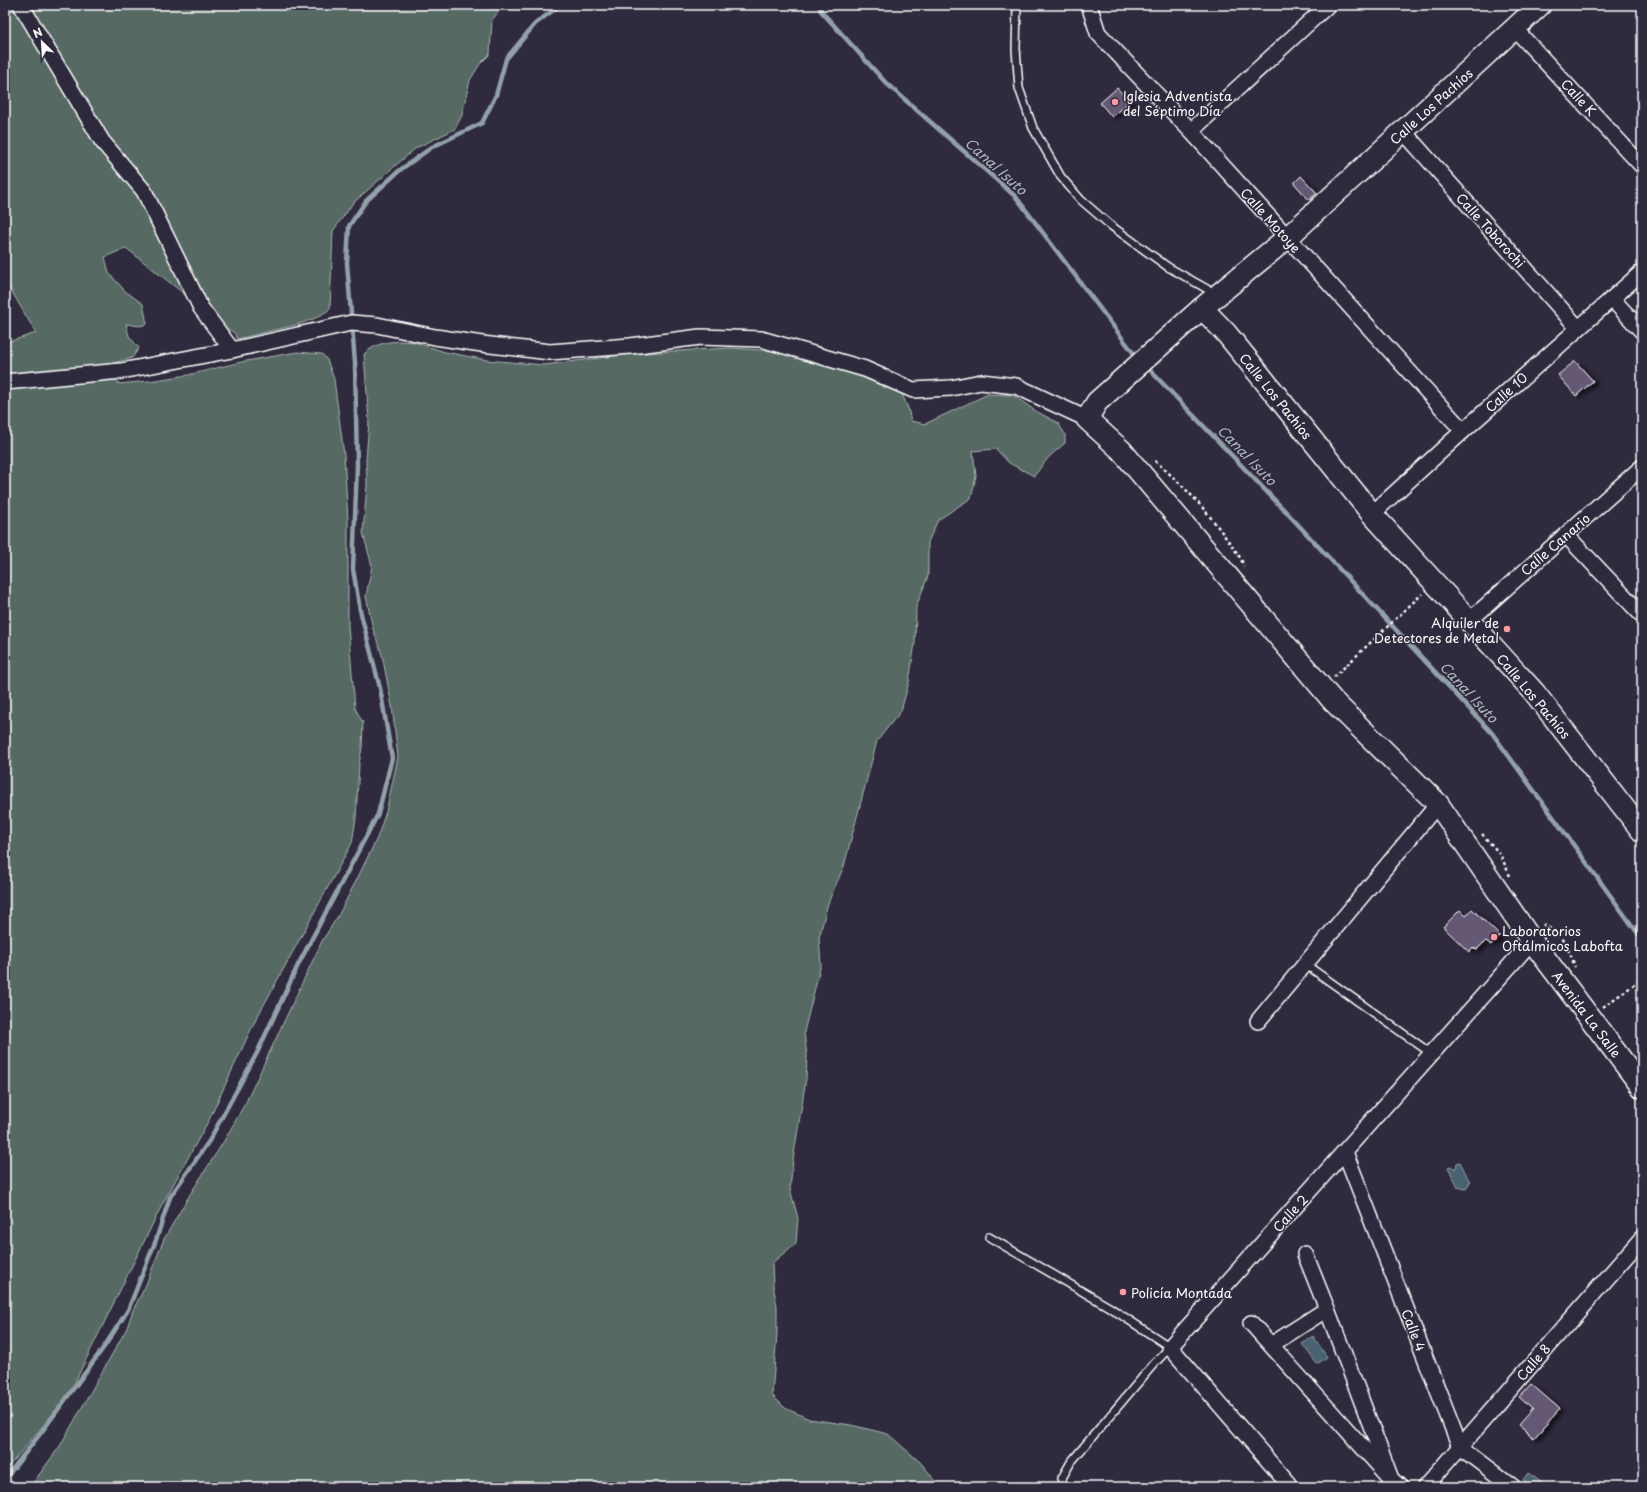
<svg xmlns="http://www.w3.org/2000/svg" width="1647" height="1492" font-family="'Playpen Sans',sans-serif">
<defs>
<filter id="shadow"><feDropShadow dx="4.5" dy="2.5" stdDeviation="2" flood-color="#0009"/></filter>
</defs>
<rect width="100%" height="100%" fill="#2f2a3d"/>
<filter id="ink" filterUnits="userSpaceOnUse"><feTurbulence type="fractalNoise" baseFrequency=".025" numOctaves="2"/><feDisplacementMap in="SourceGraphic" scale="8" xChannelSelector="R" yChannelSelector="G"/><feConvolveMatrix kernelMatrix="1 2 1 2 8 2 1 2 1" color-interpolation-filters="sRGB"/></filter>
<g filter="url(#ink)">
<g fill="#566a64" stroke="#aab4b2">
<path d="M 5,5 L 504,5 L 492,20 L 490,54 L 480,64 L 470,80 L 462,115 L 455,129 L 416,148 L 395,166 L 353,203 L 333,231 L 330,309 L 318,317 L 300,324 L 237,339 L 235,334 L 126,248 L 105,257 L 109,273 L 125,291 L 143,304 L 147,324 L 140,326 L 126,324 L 129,336 L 139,348 L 132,358 L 109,364 L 119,384 L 149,381 L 188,375 L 241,362 L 297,352 L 322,354 L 327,360 L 334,379 L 344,455 L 348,520 L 348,626 L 355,708 L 363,723 L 362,748 L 359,764 L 356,818 L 352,843 L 253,1025 L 209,1120 L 163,1203 L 68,1396 L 5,1471 L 5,343 L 36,333 L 5,280 Z"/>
<path d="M 400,341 L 414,342 L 445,352 L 487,360 L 544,365 L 623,355 L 660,352 L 731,348 L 761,350 L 790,353 L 843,369 L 902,394 L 908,408 L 911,421 L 925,424 L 988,394 L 1013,395 L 1034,410 L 1058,423 L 1065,434 L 1065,443 L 1049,457 L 1034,476 L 1009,463 L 996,449 L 973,451 L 976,476 L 971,498 L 938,520 L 928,542 L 928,576 L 916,607 L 915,643 L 909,682 L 901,711 L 877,741 L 844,866 L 828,903 L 819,938 L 821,964 L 804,1032 L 807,1056 L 806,1079 L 793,1160 L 790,1189 L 798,1218 L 796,1243 L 772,1263 L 773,1285 L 777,1306 L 777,1334 L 772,1395 L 785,1408 L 809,1419 L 851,1425 L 888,1434 L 920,1462 L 941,1487 L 30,1487 L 60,1446 L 127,1328 L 133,1310 L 145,1287 L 164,1239 L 189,1196 L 224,1141 L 246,1102 L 322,941 L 338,916 L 358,877 L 377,838 L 386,812 L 398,757 L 392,706 L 382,655 L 373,629 L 366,596 L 372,566 L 363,533 L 367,484 L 366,460 L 369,421 L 364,354 C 375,344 385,342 400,341 Z"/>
</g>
<g fill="#496272" stroke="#92a1aa">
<path d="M 1460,1162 L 1470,1182 L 1466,1189 L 1461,1188 L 1460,1187 L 1458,1188 L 1448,1167 L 1451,1166 L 1453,1168 L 1456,1168 L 1457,1163 Z"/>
<path d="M 1313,1336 L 1327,1357 L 1317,1364 L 1302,1344 Z"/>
<path d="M 1528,1473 L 1541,1483 L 1537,1487 L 1532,1487 L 1523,1480 Z"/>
</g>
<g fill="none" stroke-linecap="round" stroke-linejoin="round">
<g stroke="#92a1aa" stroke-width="4.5">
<path d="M 819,5 L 821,11 L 886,83 L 1016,197 L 1138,359"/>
<path d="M 1145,365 L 1290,516 L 1492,733 L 1642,939"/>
<path d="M 5,1479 L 46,1426 L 104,1347 L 128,1310 L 156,1240 L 170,1197 L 209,1141 L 257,1053 L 299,963 L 378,814 L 392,758 L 380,688 L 360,610 L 353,569 L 357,465 L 355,363 L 347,263 L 349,226 L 366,201 L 400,170 L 432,147 L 482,123 L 496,95 L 506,59 L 535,24 L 560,5"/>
</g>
</g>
<g fill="#655975" stroke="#fff" filter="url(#shadow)">
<path d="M 1117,88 L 1130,102 L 1112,117 L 1100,103 Z"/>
<path d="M 1301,176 L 1317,193 L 1309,200 L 1294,183 Z"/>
<path d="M 1575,361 L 1593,381 L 1576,396 L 1558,375 Z"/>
<path d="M 1472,909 L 1500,936 L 1491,945 L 1486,941 L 1476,950 L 1473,947 L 1469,952 L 1443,927 L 1460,910 L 1466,916 Z"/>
<path d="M 1531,1384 L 1560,1409 L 1534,1438 L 1518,1425 L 1532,1409 L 1519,1397 Z"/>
</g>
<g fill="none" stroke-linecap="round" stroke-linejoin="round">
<defs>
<g id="lane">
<path d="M 1017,5 L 1016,49 L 1019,88 L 1033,128 L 1061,177 L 1081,200 L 1110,225 L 1168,267 L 1216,294"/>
<path d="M 1305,964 L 1432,1054"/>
<path d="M 989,1237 L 1109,1307 L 1170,1347 L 1152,1366 L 1071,1462 L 1062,1478 L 1061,1487"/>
</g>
<g id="street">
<path d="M 21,5 L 102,141 L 144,191 L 201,308 L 232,350"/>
<path d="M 1089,5 L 1098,33 L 1191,131 L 1463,431"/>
<path d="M 1515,29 L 1642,166"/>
<path d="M 1191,131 L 1328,5"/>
<path d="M 1403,131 L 1578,328"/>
<path d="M 1612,299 L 1642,331"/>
<path d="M 5,382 L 121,371 L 232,350 L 351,323 L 377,325 L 435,337 L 482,344 L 550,352 L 630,346 L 700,337 L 761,339 L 865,369 L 913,390 L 951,388 L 981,382 L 1016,386 L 1087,419"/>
<path d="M 1372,514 L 1463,431 L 1642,272"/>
<path d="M 1566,535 L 1642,615"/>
<path d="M 1469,621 L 1642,467"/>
<path d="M 1258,1021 L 1438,804"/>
<path d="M 1345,1152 L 1460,1447 L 1513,1487"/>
<path d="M 1305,1254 L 1327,1309 L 1391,1479"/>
<path d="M 1251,1323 L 1391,1479 L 1400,1487"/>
<path d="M 1271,1345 L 1327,1309"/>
<path d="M 1291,1487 L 1170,1347 L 1532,941"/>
<path d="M 1425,1487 L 1642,1238"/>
</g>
<g id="secondary">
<path d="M 1540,5 L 1287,238 L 1202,308 L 1097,402 L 1087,419 L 1121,450 L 1333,701 L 1438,804 L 1532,941 L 1642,1087"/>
<path d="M 1202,308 L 1226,333 L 1372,514 L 1534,692 L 1642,831"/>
</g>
</defs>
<use href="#lane" stroke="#fff" stroke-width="10"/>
<use href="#street" stroke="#fff" stroke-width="18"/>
<use href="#secondary" stroke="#fff" stroke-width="24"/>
<g stroke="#fff" stroke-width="2.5" stroke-dasharray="3 3" stroke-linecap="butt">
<path d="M 1155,461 C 1182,484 1206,509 1226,538 C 1233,547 1240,556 1244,566"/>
<path d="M 1334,677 L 1422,594"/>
<path d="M 1482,834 L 1500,854 L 1510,876"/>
<path d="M 1543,924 C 1546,927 1550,928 1554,931 C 1564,938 1571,955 1575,967"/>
<path d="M 1603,1007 L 1642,979"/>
</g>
<use href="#lane" stroke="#2f2a3d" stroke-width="7"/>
<use href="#street" stroke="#2f2a3d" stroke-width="15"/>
<use href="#secondary" stroke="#2f2a3d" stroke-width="21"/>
</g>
</g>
<g fill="#ff9aa2" stroke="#2f2a3d" stroke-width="1.5">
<circle cx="1115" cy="102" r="4"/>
<circle cx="1507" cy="629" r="4"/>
<circle cx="1494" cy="937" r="4"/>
<circle cx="1123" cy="1292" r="4"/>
</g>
<g text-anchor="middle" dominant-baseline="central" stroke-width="3" stroke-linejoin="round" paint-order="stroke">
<g font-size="13" fill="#fff" stroke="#2f2a3d" text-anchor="start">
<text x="1123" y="95">Iglesia Adventista<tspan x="1123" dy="15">del Séptimo Día</tspan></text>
<text x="1499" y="622" text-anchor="end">Alquiler de<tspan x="1499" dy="15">Detectores de Metal</tspan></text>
<text x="1502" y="930">Laboratorios<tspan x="1502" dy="15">Oftálmicos Labofta</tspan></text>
<text x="1131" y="1292">Policía Montada</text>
</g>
<g font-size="13" fill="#fff" stroke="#2f2a3d">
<text transform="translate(1579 97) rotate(47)">Calle K</text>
<text transform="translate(1431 106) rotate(-42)">Calle Los Pachíos</text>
<text transform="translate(1271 220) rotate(48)">Calle Motoye</text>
<text transform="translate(1491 230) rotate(48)">Calle Toborochi</text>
<text transform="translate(1506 392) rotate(-42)">Calle 10</text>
<text transform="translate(1276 396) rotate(51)">Calle Los Pachíos</text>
<text transform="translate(1555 544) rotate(-41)">Calle Canario</text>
<text transform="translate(1534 696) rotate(50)">Calle Los Pachíos</text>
<text transform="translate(1587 1014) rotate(53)">Avenida La Salle</text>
<text transform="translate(1290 1213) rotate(-48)">Calle 2</text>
<text transform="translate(1414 1330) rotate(69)">Calle 4</text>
<text transform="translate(1533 1362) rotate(-49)">Calle 8</text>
</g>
<g font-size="14" font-style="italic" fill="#adb8c0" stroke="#2f2a3d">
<text transform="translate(996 166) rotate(42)">Canal Isuto</text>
<text transform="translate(1247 455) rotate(46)">Canal Isuto</text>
<text transform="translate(1469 692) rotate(47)">Canal Isuto</text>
</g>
</g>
<rect width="1647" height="1492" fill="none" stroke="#2f2a3d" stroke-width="20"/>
<rect x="10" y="10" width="1627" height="1472" fill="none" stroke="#fff" stroke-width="1.5" filter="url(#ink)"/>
<g transform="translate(42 42) rotate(335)" stroke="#2f2a3d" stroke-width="3" paint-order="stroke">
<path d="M0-3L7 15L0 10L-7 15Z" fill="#ffffff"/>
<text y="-6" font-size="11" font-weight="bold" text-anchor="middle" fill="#ffffff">N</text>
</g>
</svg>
